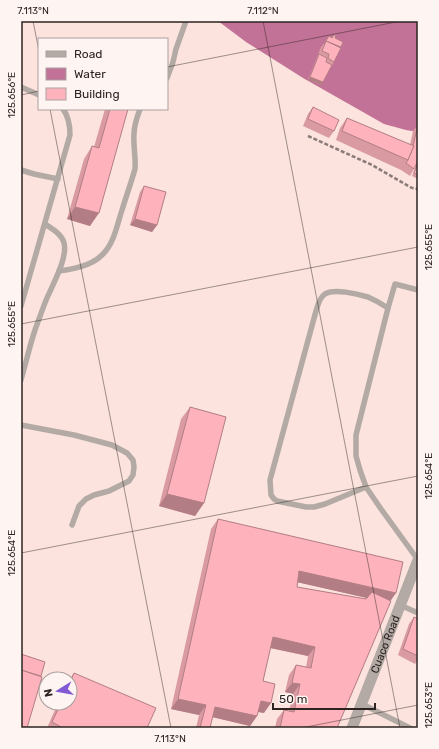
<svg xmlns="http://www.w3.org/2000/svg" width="439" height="749" font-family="Rubik,sans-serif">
<rect width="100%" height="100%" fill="#fce3de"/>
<path fill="#c27296" d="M 218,21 L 418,21 L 418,132 L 406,130 L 384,124 L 303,78 L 246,42 Z"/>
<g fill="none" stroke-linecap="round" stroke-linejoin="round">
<path stroke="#8b7b78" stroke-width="2.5" stroke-dasharray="4 2" stroke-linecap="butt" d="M 308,136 L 350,155 L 372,165 L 412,188 L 418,189"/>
<g stroke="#b3aaa5" stroke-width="5.5">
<path d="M 167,78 L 173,62 L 176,49 L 186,21"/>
<path d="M 21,87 L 39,95"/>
<path d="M 21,170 L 34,174 L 58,179"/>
<path d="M 59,271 C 73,269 91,266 102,255 C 114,244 117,225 122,210 C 126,197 131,183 135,169 C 136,157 133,146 134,134 C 134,125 137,117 140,109"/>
<path d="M 21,306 L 70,135 C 70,126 69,117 63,109"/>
<path d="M 388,308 L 395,284 L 418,290"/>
<path d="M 21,380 C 26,363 30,344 36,327 C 40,317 43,307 47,298 C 53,284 68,257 64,243 C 62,234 52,229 45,224"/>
<path d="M 21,425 L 74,435 L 112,445 L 127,453 L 133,460 L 134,467 L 133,475 L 129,481 L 109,491 L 94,495 L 86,499 L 79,506 L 72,525"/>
<path d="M 366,487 L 325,504 L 314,507 L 306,507 L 277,501 L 274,499 L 271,495 L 270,480 L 316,311 C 318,305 319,298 325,294 C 333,288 358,294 368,297 C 375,300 382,304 388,308 L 356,435 L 356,456 L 360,470 L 366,487 L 381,509 L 418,560"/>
<path d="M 400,605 L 418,613"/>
<path d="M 362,704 L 410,728"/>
</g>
<path stroke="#b3aaa5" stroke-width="11" id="s1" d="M 352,728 L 418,560"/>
</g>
<g fill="#da9aa2" fill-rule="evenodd">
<path d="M 329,36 L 332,38 L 335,38 L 334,62 L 321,85 L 308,80 L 321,47 Z"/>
<path d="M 313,107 L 334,131 L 329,138 L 303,126 L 308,114 Z"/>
<path d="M 105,109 L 128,109 L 90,226 L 67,219 L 84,159 L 92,146 L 94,147 Z"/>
<path d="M 347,118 L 410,145 L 413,131 L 418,125 L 414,169 L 410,176 L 401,170 L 336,140 L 340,128 Z"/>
<path d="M 418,160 L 418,179 L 412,176 Z"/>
<path d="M 144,186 L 157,225 L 152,232 L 130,225 L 140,192 Z"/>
<path d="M 190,407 L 204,503 L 195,516 L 159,506 L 181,419 Z"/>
<path d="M 218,519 L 391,600 L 337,728 L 275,728 L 277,719 L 284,710 L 289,711 L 293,694 L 285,692 L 289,675 L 296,665 L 306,667 L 308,656 L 270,648 L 263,681 L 264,713 L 258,712 L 257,716 L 250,726 L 212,717 L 210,728 L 196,728 L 199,715 L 171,709 L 211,529 ZM 297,582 L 367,598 L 366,599 L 297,587 Z"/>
<path d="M 414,617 L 418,619 L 418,659 L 415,664 L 398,655 L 409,624 Z"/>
<path d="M 74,673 L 147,728 L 47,728 L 58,703 L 70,703 L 70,679 Z"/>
</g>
<g fill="#b27d84">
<path d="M 310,77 L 323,82 L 321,85 L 308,80 Z"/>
<path d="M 75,207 L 99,213 L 90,226 L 67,219 Z"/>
<path d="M 135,219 L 157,225 L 152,232 L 130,225 Z"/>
<path d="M 167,494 L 204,503 L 195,516 L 159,506 Z"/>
<path d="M 299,571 L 396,593 L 389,603 L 292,581 Z"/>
<path d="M 273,637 L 315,647 L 308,656 L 266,647 Z"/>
<path d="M 292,683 L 300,684 L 293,694 L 285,692 Z"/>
<path d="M 178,699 L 206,705 L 199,715 L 171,709 Z"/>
<path d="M 261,701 L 271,703 L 264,713 L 254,711 Z"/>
<path d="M 215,707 L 257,716 L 250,726 L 208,716 Z"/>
</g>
<g fill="#feb3bc" stroke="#b27d84">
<path d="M 334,35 L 336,35 L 335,38 L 343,42 L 341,47 L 326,41 L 324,44 L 329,36 L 332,38 Z"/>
<path d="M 326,41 L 341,48 L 334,62 L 328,58 L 329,54 L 322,51 Z"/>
<path d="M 319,54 L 327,58 L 326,62 L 332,65 L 323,82 L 310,77 Z"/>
<path d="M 313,107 L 339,120 L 334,131 L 308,119 Z"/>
<path d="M 110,109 L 128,109 L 99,213 L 75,207 L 92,146 L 99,148 Z"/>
<path d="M 347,118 L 414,146 L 408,160 L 342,131 Z"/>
<path d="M 418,125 L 418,160 L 414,169 L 406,163 L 408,160 L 414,146 L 413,146 Z"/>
<path d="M 418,163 L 418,175 L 414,173 Z"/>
<path d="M 144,186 L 166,192 L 157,225 L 135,219 Z"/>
<path d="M 190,407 L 226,417 L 204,503 L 167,494 Z"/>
<path d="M 218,519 L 403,562 L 396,593 L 299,571 L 297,587 L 366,599 L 372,592 L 391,601 L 337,728 L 280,728 L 284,710 L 294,712 L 300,684 L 292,683 L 296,665 L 311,668 L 315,647 L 273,637 L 263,681 L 275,684 L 271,703 L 261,701 L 257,716 L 215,707 L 210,728 L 200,728 L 206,705 L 178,699 Z"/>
<path d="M 414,617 L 418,619 L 418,656 L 403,649 Z"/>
<path d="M 21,654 L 45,662 L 41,676 L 21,670 Z"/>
<path d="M 21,670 L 42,677 L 27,728 L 21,728 Z"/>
<path d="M 74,673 L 156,708 L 147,728 L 63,728 L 52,722 L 61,703 L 70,703 L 70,682 Z"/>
</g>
<path fill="none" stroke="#2d2422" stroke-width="1" stroke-opacity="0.45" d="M 33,21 L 39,51M 263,21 L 400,728M 167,67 L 401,21M 21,95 L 39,91M 50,109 L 171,728M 21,324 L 418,247M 21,553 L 418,476M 301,728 L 418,705"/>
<g text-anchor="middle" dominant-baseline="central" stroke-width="3.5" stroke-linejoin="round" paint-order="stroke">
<g font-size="11" fill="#2d2422" stroke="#fef4f2">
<text stroke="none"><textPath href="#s1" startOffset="90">Cuaco Road</textPath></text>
</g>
</g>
<rect width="439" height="749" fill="none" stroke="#fef4f2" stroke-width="44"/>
<rect x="38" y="38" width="130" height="72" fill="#fef4f2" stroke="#aaa19f"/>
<rect x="46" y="51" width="20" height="6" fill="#b3aaa5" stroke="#aaa19f"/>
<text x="74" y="58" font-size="12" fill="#2d2422">Road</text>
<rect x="46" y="68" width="20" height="12" fill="#c27296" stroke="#aaa19f"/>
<text x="74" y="78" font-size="12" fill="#2d2422">Water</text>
<rect x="46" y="88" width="20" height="12" fill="#feb3bc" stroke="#aaa19f"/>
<text x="74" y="98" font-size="12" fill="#2d2422">Building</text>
<g transform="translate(58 691) rotate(259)"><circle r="19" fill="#fef4f2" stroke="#aaa19f"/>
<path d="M0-3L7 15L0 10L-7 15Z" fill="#825ad4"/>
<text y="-6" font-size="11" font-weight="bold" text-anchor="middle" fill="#2d2422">N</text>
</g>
<path d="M273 703v6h102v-6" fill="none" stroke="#2d2422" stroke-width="2"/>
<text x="279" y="703" font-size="12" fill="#2d2422" stroke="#fef4f2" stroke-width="3" paint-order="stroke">50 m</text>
<rect x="22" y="22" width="395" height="705" fill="none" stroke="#2d2422" stroke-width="1.5"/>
<g font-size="10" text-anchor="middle" fill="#2d2422">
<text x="33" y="14">7.113°N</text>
<text x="263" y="14">7.112°N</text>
<text transform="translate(11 95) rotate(-90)" y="4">125.656°E</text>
<text transform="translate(428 247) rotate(-90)" y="4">125.655°E</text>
<text transform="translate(11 324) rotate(-90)" y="4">125.655°E</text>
<text transform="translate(428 476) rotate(-90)" y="4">125.654°E</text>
<text transform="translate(11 553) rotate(-90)" y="4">125.654°E</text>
<text transform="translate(428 705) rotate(-90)" y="4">125.653°E</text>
<text x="170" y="742">7.113°N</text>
</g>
</svg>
